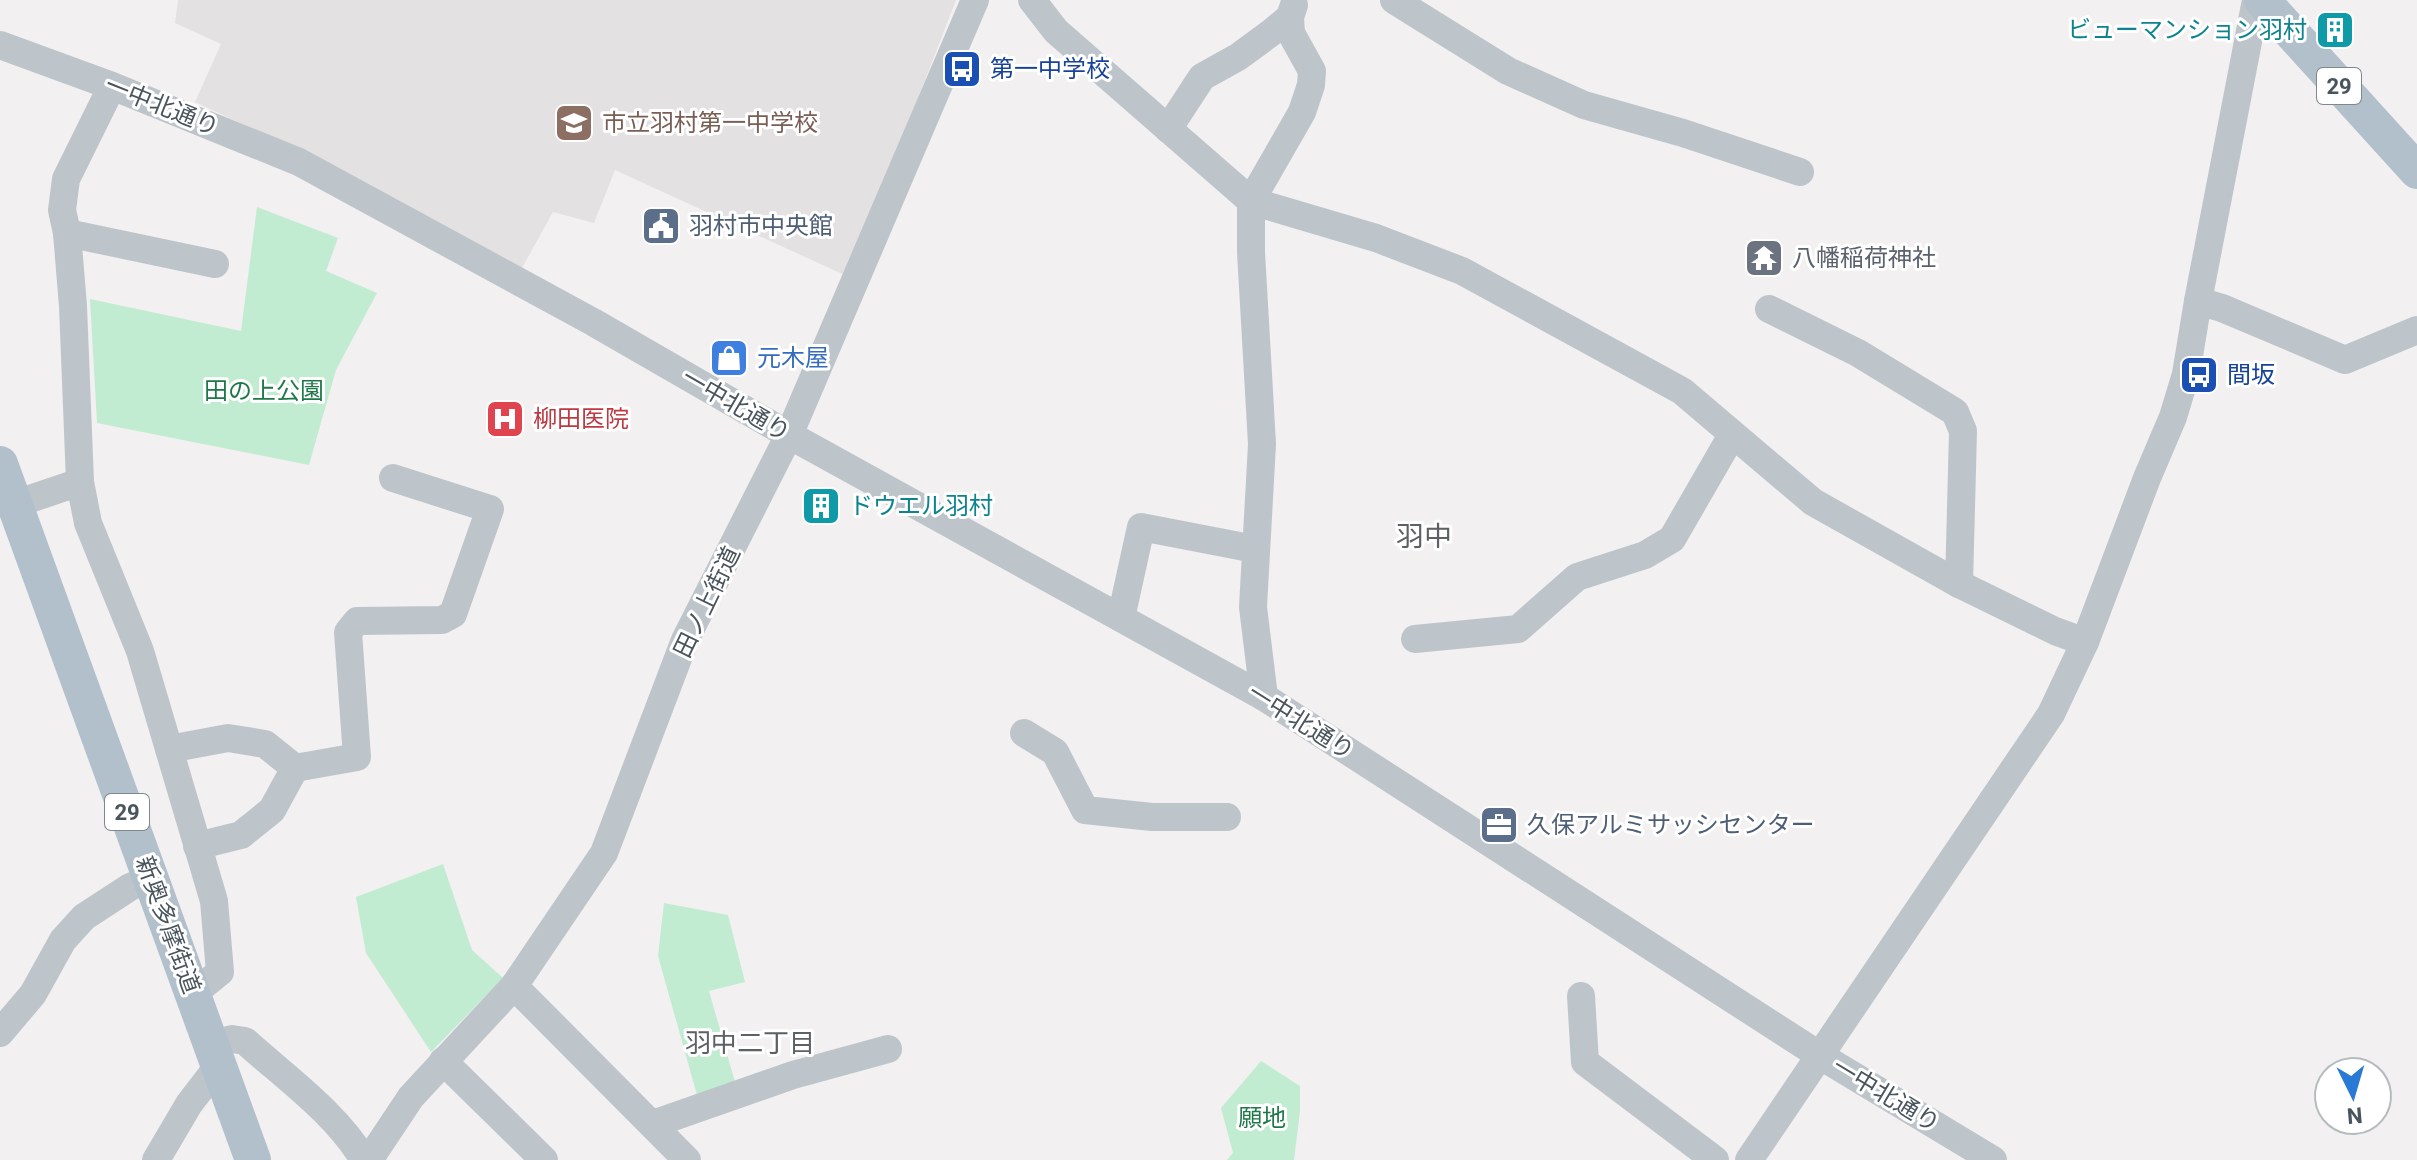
<svg xmlns="http://www.w3.org/2000/svg" width="2417" height="1160" font-family="Roboto,'Noto Sans JP',sans-serif">
<rect width="100%" height="100%" fill="#f2f0f0"/>
<path fill="#e3e1e1" d="M 178,0 L 956,0 L 849,277 L 615,170 L 594,223 L 553,212 L 522,268 L 285,144 L 195,102 L 221,44 L 175,23 Z"/>
<g fill="#c2ecd1">
<path d="M 257,207 L 338,238 L 326,271 L 377,293 L 336,370 L 309,465 L 97,423 L 90,299 L 241,331 Z"/>
<path d="M 443,864 L 472,950 L 503,978 L 431,1052 L 366,953 L 356,897 Z"/>
<path d="M 664,903 L 728,915 L 745,982 L 709,991 L 735,1082 L 697,1095 L 658,956 Z"/>
<path d="M 1261,1061 L 1300,1086 L 1300,1111 L 1294,1160 L 1227,1160 L 1233,1153 L 1221,1108 Z"/>
</g>
<g fill="none" stroke-linecap="round" stroke-linejoin="round">
<g stroke="#bdc5cb" stroke-width="28">
<path d="M 1032,0 L 1056,31 L 1251,201 L 1376,238 L 1462,271 L 1682,391 L 1813,502 L 1959,584 L 2055,631 L 2085,642"/>
<path d="M 1394,0 L 1508,71 L 1584,105 L 1683,133 L 1800,172"/>
<path d="M 0,45 L 112,86 L 299,162 L 593,322 L 789,435 L 1264,697 L 1819,1055 L 1993,1160"/>
<path d="M 112,86 L 66,179 L 62,210 L 67,233 L 73,306 L 80,482 L 88,523 L 140,651 L 214,901 L 220,972 L 193,994"/>
<path d="M 1168,129 L 1202,77 L 1238,57 L 1272,32 L 1290,17 L 1294,5"/>
<path d="M 67,233 L 215,264"/>
<path d="M 2198,301 L 2222,308 L 2345,360 L 2417,330"/>
<path d="M 1769,309 L 1858,353 L 1955,412 L 1963,431 L 1959,584"/>
<path d="M 15,504 L 80,482"/>
<path d="M 1121,618 L 1141,527 L 1255,549"/>
<path d="M 1415,639 L 1518,629 L 1577,577 L 1645,555 L 1672,539 L 1732,435"/>
<path d="M 1264,697 L 1253,607 L 1262,444 L 1251,252 L 1251,201 L 1302,112 L 1311,85 L 1312,71 L 1291,33 L 1290,17"/>
<path d="M 1024,733 L 1055,752 L 1085,810 L 1152,817 L 1227,817"/>
<path d="M 169,749 L 228,738 L 265,744 L 295,768"/>
<path d="M 197,846 L 241,835 L 272,810 L 295,768 L 357,757 L 348,632 L 357,621 L 442,620 L 453,614 L 490,509 L 393,478"/>
<path d="M 514,986 L 687,1160"/>
<path d="M 1581,996 L 1585,1062 L 1715,1160"/>
<path d="M 0,1033 L 33,994 L 63,940 L 84,917 L 130,887 L 151,878"/>
<path d="M 212,1044 L 232,1039 L 245,1041 C 286,1078 335,1112 364,1160"/>
<path d="M 443,1061 L 544,1160"/>
<path d="M 653,1124 L 793,1075 L 888,1049"/>
<path d="M 156,1160 L 189,1104 L 219,1065"/>
<path d="M 369,1160 L 411,1097 L 514,986 L 604,853 L 685,640 L 789,435 L 975,0"/>
<path d="M 1749,1160 L 2051,714 L 2085,642 L 2147,478 L 2173,417 L 2186,374 L 2198,301 L 2256,0"/>
</g>
<g stroke="#b2c0cc" stroke-width="36">
<path d="M 2262,0 L 2417,171"/>
<path d="M 0,464 L 253,1160"/>
</g>
</g>
<defs>
<symbol id="building-square" viewBox="-11 -11 22 22"><rect x="-9" y="-9" width="18" height="18" rx="4" fill="#0f9aa8" stroke="#fff"/><path d="M-4-6H4V6H1V3H-1V6H-4ZM-2.5-4.3h1.7v1.8h-1.7ZM.8-4.3h1.7v1.8H.8ZM-2.5-1h1.7V.8h-1.7ZM.8-1h1.7V.8H.8Z" fill="#fff"/></symbol>
<symbol id="bus-square" viewBox="-11 -11 22 22"><rect x="-9" y="-9" width="18" height="18" rx="4" fill="#1a4fb4" stroke="#fff"/><path d="M-5-6H5V4H4V6H2V4H-2V6H-4V4H-5ZM-3.5-4V0h7V-4ZM-3.5 1.2v1.5H-2V1.2ZM2 1.2v1.5H3.5V1.2Z" fill="#fff"/></symbol>
<symbol id="school-square" viewBox="-11 -11 22 22"><rect x="-9" y="-9" width="18" height="18" rx="4" fill="#8d6e63" stroke="#fff"/><path d="M0-5L7-2L0 1L-7-2ZM-4 1L0 2.5L4 1V4Q0 6-4 4Z" fill="#fff"/></symbol>
<symbol id="civic-square" viewBox="-11 -11 22 22"><rect x="-9" y="-9" width="18" height="18" rx="4" fill="#5c6f8a" stroke="#fff"/><path d="M-.6-6.5H3V-4.5H.6V-3L4-1V1h2V6H-6V1h2V-1L-.6-3ZM-1.2 2.5V6h2.4V2.5Z" fill="#fff"/></symbol>
<symbol id="temple-square" viewBox="-11 -11 22 22"><rect x="-9" y="-9" width="18" height="18" rx="4" fill="#6b7280" stroke="#fff"/><path d="M0-6L5-2H3V0L6.5 2.5H4V6H1.5V3h-3V6H-4V2.5H-6.5L-3 0V-2H-5Z" fill="#fff"/></symbol>
<symbol id="shop-square" viewBox="-11 -11 22 22"><rect x="-9" y="-9" width="18" height="18" rx="4" fill="#3f7fe0" stroke="#fff"/><path d="M-5-2.5h2.3a2.7 3.5 0 0 1 5.4 0H5L5.5 6h-11ZM-1.5-2.5h3a1.5 2.3 0 0 0-3 0Z" fill="#fff"/></symbol>
<symbol id="hospital-square" viewBox="-11 -11 22 22"><rect x="-9" y="-9" width="18" height="18" rx="4" fill="#e0444e" stroke="#fff"/><path d="M-5-5h3v3.5h4V-5h3V5h-3V1.5h-4V5h-3Z" fill="#fff"/></symbol>
<symbol id="office-square" viewBox="-11 -11 22 22"><rect x="-9" y="-9" width="18" height="18" rx="4" fill="#5c6f8a" stroke="#fff"/><path d="M-6-3h4V-5.5h4V-3h4V5H-6ZM-1-4.5V-3h2v-1.5ZM-6 0V1H6V0Z" fill="#fff"/></symbol>
</defs>
<g fill-rule="evenodd">
<use href="#building-square" x="2313" y="8" width="44" height="44"/>
<use href="#bus-square" x="940" y="47" width="44" height="44"/>
<use href="#school-square" x="552" y="101" width="44" height="44"/>
<use href="#civic-square" x="639" y="204" width="44" height="44"/>
<use href="#temple-square" x="1742" y="236" width="44" height="44"/>
<use href="#shop-square" x="707" y="336" width="44" height="44"/>
<use href="#bus-square" x="2177" y="353" width="44" height="44"/>
<use href="#hospital-square" x="483" y="397" width="44" height="44"/>
<use href="#building-square" x="799" y="484" width="44" height="44"/>
<use href="#office-square" x="1477" y="803" width="44" height="44"/>
</g>
<g text-anchor="middle" dominant-baseline="central" stroke-width="6" stroke-linejoin="round" paint-order="stroke">
<g fill="#fff" stroke="#80878d" stroke-width="2">
<rect x="2317" y="68" width="44" height="36" rx="6"/>
<rect x="105" y="794" width="44" height="36" rx="6"/>
</g>
<g font-size="22" font-weight="bold" fill="#49545c">
<text x="2339" y="86">29</text>
<text x="127" y="812">29</text>
</g>
<g font-size="24" fill="#0d838f" stroke="#fff" text-anchor="end">
<text x="2307" y="30">ビューマンション羽村</text>
<text x="849" y="506" text-anchor="start">ドウエル羽村</text>
</g>
<g font-size="24" fill="#164399" stroke="#fff" text-anchor="start">
<text x="990" y="69">第一中学校</text>
<text x="2227" y="375">間坂</text>
</g>
<g font-size="24" fill="#49545c" stroke="#fff">
<text transform="translate(162 106) rotate(22)">一中北通り</text>
<text transform="translate(736 405) rotate(30)">一中北通り</text>
<text transform="translate(707 602) rotate(-64)">田ノ上街道</text>
<text transform="translate(1301 722) rotate(32)">一中北通り</text>
<text transform="translate(168 925) rotate(70)">新奥多摩街道</text>
<text transform="translate(1886 1095) rotate(31)">一中北通り</text>
</g>
<g font-size="24" fill="#785e54" stroke="#fff" text-anchor="start">
<text x="602" y="123">市立羽村第一中学校</text>
</g>
<g font-size="24" fill="#4e5e75" stroke="#fff" text-anchor="start">
<text x="689" y="226">羽村市中央館</text>
<text x="1527" y="825">久保アルミサッシセンター</text>
</g>
<g font-size="24" fill="#5b616d" stroke="#fff" text-anchor="start">
<text x="1792" y="258">八幡稲荷神社</text>
</g>
<g font-size="24" fill="#366cbe" stroke="#fff" text-anchor="start">
<text x="757" y="358">元木屋</text>
</g>
<g font-size="24" fill="#1f7848" stroke="#fff">
<text x="264" y="391">田の上公園</text>
<text x="1262" y="1118">願地</text>
</g>
<g font-size="24" fill="#be3a42" stroke="#fff" text-anchor="start">
<text x="533" y="419">柳田医院</text>
</g>
<g font-size="26" fill="#5d6064" stroke="#fff">
<text x="750" y="1043">羽中二丁目</text>
</g>
<g font-size="28" fill="#5d6064" stroke="#fff">
<text x="1424" y="536">羽中</text>
</g>
</g>
<g transform="translate(2353 1096) rotate(175)"><circle r="38" fill="#ffffff" stroke="#b6bbbe" stroke-width="2"/>
<path d="M0-6L14 30L0 20L-14 30Z" fill="#287ad4"/>
<text y="-12" font-size="22" font-weight="bold" text-anchor="middle" fill="#49545c">N</text>
</g>
</svg>
